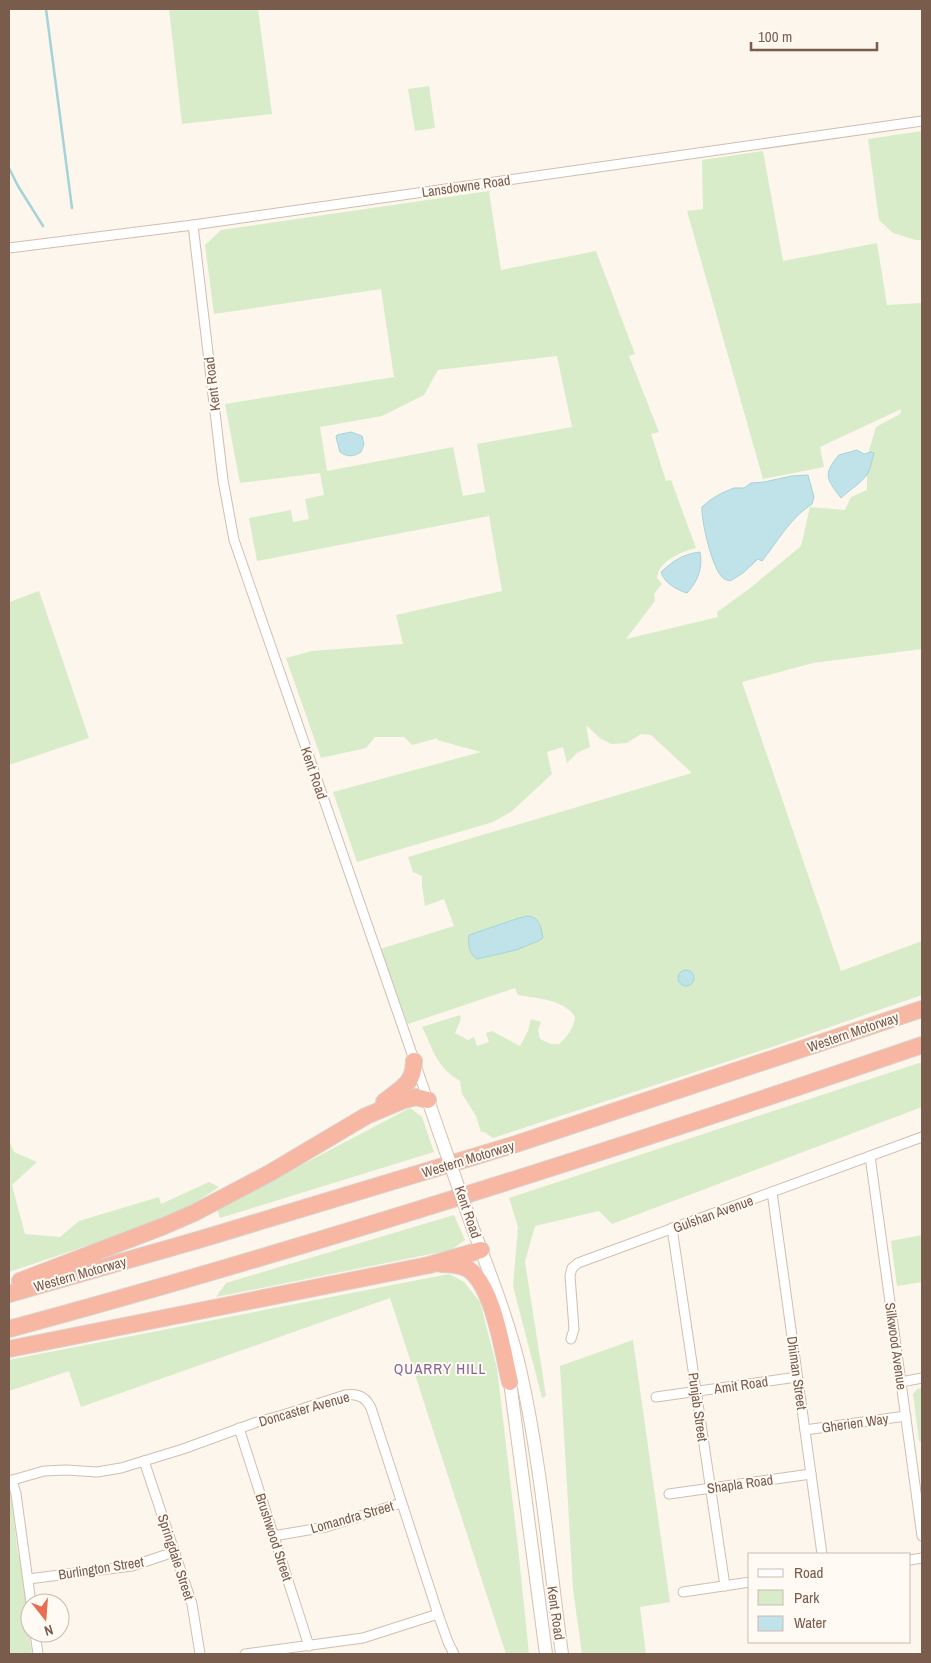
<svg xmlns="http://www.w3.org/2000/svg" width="931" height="1663" font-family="'Archivo Narrow',sans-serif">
<rect width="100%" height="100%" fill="#fdf6ec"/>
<g fill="#d8ecc9" fill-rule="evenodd">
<path d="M 169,9 L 258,9 L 272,114 L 182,124 Z"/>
<path d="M 429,86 L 435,128 L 415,131 L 408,89 Z"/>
<path d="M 922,131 L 922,240 L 916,240 L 893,233 L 879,220 L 868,139 Z"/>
<path d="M 763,151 L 783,261 L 877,243 L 887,305 L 922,303 L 922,649 L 813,663 L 742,682 L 841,971 L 922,941 L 922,995 L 778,1045 L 493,1138 L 484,1132 L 481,1132 L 476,1116 L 462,1094 L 460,1081 C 436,1067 434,1051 422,1027 L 460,1015 L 461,1019 L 455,1033 L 468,1040 L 474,1037 L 477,1046 L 489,1042 L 486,1033 L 492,1031 L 520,1046 L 528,1031 L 531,1019 L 541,1022 L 538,1030 L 540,1039 L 551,1044 L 559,1044 C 567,1037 574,1028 575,1017 C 564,999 538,999 518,995 L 515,988 L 408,1024 L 380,949 L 454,926 L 444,899 L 425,906 L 422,886 L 422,876 L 413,872 L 408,857 L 692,773 L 651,735 L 641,734 L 627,743 L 611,744 L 600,738 L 586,725 L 590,747 L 577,753 L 567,763 L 563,747 L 547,752 L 552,774 L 511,812 L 493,822 L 357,862 L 333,792 L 481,752 L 437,740 L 438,738 L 412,745 L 404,737 L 375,737 L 366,748 L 321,758 L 286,658 L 312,651 L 403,644 L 396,615 L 502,591 L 489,516 L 257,561 L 249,518 L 291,510 L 293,522 L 309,519 L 305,499 L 324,495 L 320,473 L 240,483 L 225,404 L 394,377 L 381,289 L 214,314 L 205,245 L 221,230 L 489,191 L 501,270 L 596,251 L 635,354 L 629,356 L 659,432 L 651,434 L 666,481 L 671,480 L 696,548 C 683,551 658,561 657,578 L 662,584 L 654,594 L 655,601 L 626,639 L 718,617 L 717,612 L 749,589 L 801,546 L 810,507 L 845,510 L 851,497 L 867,490 L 867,457 L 876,427 L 900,414 L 901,409 L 820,447 L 824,467 L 763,479 L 687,211 L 703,209 L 702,160 ZM 557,356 L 572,427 L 477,444 L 485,492 L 463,496 L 453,447 L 327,471 L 320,427 L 382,416 L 424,395 L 438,370 Z"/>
<path d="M 39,591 L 89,738 L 9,765 L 9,602 Z"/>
<path d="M 922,1062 L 922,1107 L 612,1224 L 599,1211 L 535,1226 L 525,1262 L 546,1396 L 542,1398 L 513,1286 L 518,1227 L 509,1198 Z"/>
<path d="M 410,1108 L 422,1117 L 434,1152 L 220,1218 L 217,1209 Z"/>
<path d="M 9,1140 L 14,1152 L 37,1162 L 12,1185 L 25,1234 L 60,1237 L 79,1221 L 159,1197 L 161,1204 L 209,1182 L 219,1187 L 184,1210 L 116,1236 L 9,1272 Z"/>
<path d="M 454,1215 L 465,1240 L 451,1250 L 216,1297 L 226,1283 Z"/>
<path d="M 922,1235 L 922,1282 L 897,1286 L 891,1241 Z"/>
<path d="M 449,1274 L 464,1282 L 480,1302 L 497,1368 L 518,1547 L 529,1654 L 506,1654 L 390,1298 L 81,1407 L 69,1371 L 9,1391 L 9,1360 Z"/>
<path d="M 633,1340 L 670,1602 L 640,1607 L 646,1654 L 582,1654 L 573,1589 L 560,1366 Z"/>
<path d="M 922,1388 L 922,1443 L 919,1441 L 913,1394 L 917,1389 Z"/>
<path d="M 9,1494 L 11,1495 L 18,1555 L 22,1557 L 28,1603 L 25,1606 L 32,1654 L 9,1654 Z"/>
</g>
<g fill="#bfe3e8" stroke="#a5d3da">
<path d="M 351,432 L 362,436 L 364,444 L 361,452 C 353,457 347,457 340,452 L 336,437 L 337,435 Z"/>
<path d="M 857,450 L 864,454 L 871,452 L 874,453 C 872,460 871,467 868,473 C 863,482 848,491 841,498 C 827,479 822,475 839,455 Z"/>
<path d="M 808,475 L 814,497 L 812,504 C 790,518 778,541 762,561 L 758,559 L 743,573 L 730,581 C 728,580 725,580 723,578 C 712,569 701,520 702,507 L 710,500 L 722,493 L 734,488 L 744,488 L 751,483 L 764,482 L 792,476 Z"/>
<path d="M 700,552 C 703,568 698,581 687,593 C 677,590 664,583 661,572 C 673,561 683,554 700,552 Z"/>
<path d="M 528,916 C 540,917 541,928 543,938 L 538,941 L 516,950 L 477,959 C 469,954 468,944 469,935 L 519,918 Z"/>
<circle cx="686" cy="978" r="8"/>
</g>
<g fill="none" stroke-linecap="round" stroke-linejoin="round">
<g stroke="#a5d3da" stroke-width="2.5">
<path d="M 46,9 L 72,208"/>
<path d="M 9,168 L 18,186 L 43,226"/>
</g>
<defs>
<g id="minor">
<path d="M 193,225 L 223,480 L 234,540 L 428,1100"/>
<path d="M 9,248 L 193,225 L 922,121"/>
<path d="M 870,1156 L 922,1536"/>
<path d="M 772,1192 L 822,1554"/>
<path d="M 672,1228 L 725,1586"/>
<path d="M 571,1339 L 574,1329 L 570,1276 L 572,1268 L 578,1263 L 922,1137"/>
<path d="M 901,1382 L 922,1378"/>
<path d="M 656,1397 L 797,1377"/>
<path d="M 239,1428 L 309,1646"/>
<path d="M 805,1430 L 906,1416"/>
<path d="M 144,1461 L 192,1604 L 200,1654"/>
<path d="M 12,1480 L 16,1494 L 31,1603"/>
<path d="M 9,1481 L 44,1471 L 66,1470 L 97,1472 L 121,1468 L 183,1449 L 257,1422 L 283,1415 L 345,1395 C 357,1393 366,1397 371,1408 L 438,1614 L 448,1642 L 454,1654"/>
<path d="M 669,1494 L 811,1474"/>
<path d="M 273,1536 L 326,1527 L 401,1503"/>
<path d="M 910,1560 L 922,1558"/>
<path d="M 28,1579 L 132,1566 L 174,1552"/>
<path d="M 683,1592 L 750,1582"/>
<path d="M 35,1633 L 38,1654"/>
<path d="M 245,1654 L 363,1638 L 438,1614"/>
</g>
<g id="secondary">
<path d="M 428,1100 L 439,1132"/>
<path d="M 472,1226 C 489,1271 509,1322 520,1369 C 541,1462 549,1560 562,1654"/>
<path d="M 509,1374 L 546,1654"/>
</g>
<g id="motorway">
<path d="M 384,1102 C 401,1088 414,1084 414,1061"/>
<path d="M 441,1264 C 450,1264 460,1265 468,1269 C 494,1286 503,1354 510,1382"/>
<path d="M 20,1281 L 164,1226 L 194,1213 L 270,1173 L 366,1116 L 404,1100 L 416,1097 L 428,1100"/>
<path d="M 9,1294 L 198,1240 L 516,1144 L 922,1009"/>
<path d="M 9,1329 C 316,1246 621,1148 922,1045"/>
<path d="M 9,1349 L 429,1265 L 481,1250"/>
</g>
</defs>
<use href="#minor" stroke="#d1beb0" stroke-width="11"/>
<use href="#secondary" stroke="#d6c0b0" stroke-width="14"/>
<use href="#motorway" stroke="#dad1cd" stroke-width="18"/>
<use href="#minor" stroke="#fff" stroke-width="9"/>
<use href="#secondary" stroke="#fff" stroke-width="12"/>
<use href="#motorway" stroke="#f7b7a3" stroke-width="16"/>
<defs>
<path id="secondary-bridge" d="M 439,1132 L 472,1226"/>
</defs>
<use href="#secondary-bridge" stroke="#d6c0b0" stroke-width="14" stroke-linecap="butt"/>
<use href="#secondary-bridge" stroke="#fff" stroke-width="12"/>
</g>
<g text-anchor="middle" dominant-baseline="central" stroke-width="4" stroke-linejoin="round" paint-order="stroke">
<g font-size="14" fill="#7a5c4d" stroke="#fffaf3">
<text transform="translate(466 186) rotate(-8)">Lansdowne Road</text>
<text transform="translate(212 384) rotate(-97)">Kent Road</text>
<text transform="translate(314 773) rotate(71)">Kent Road</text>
<text transform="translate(853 1032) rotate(-19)">Western Motorway</text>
<text transform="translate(468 1159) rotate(-17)">Western Motorway</text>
<text transform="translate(468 1212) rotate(71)">Kent Road</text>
<text transform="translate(713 1214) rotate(-20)">Gulshan Avenue</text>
<text transform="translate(80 1274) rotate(-16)">Western Motorway</text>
<text transform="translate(896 1346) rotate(82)">Silkwood Avenue</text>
<text transform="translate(797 1373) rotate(82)">Dhiman Street</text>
<text transform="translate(741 1385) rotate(-8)">Amit Road</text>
<text transform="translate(698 1407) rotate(82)">Punjab Street</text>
<text transform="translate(304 1409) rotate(-16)">Doncaster Avenue</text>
<text transform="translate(855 1423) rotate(-8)">Gherien Way</text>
<text transform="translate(740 1484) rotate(-8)">Shapla Road</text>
<text transform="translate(352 1517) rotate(-16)">Lomandra Street</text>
<text transform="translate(274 1537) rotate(72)">Brushwood Street</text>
<text transform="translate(176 1557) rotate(72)">Springdale Street</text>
<text transform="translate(101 1568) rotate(-9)">Burlington Street</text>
<text transform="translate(556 1613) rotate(82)">Kent Road</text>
</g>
<g font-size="15" letter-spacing="1" fill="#846695" stroke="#fffaf3">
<text x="440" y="1368">QUARRY HILL</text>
</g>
</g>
<rect width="931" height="1663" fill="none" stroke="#7a5c4d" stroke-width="20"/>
<rect x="748" y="1553" width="162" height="90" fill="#fffaf3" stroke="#cabbb1"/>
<rect x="758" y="1569" width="25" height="8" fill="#ffffff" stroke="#cabbb1"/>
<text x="794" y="1578" font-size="15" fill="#7a5c4d">Road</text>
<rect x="758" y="1590" width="25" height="15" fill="#d8ecc9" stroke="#cabbb1"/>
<text x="794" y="1603" font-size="15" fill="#7a5c4d">Park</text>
<rect x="758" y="1616" width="25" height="15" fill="#bfe3e8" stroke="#cabbb1"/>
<text x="794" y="1628" font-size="15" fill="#7a5c4d">Water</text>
<g transform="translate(45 1618) rotate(163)"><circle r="24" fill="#fffaf3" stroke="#cabbb1"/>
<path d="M0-4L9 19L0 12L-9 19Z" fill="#e76f51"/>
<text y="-8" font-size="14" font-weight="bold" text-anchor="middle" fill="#7a5c4d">N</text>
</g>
<path d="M751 42v8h126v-8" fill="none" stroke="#7a5c4d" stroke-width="2.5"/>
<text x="758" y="42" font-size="15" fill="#7a5c4d" stroke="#fffaf3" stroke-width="4" paint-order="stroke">100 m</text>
</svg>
